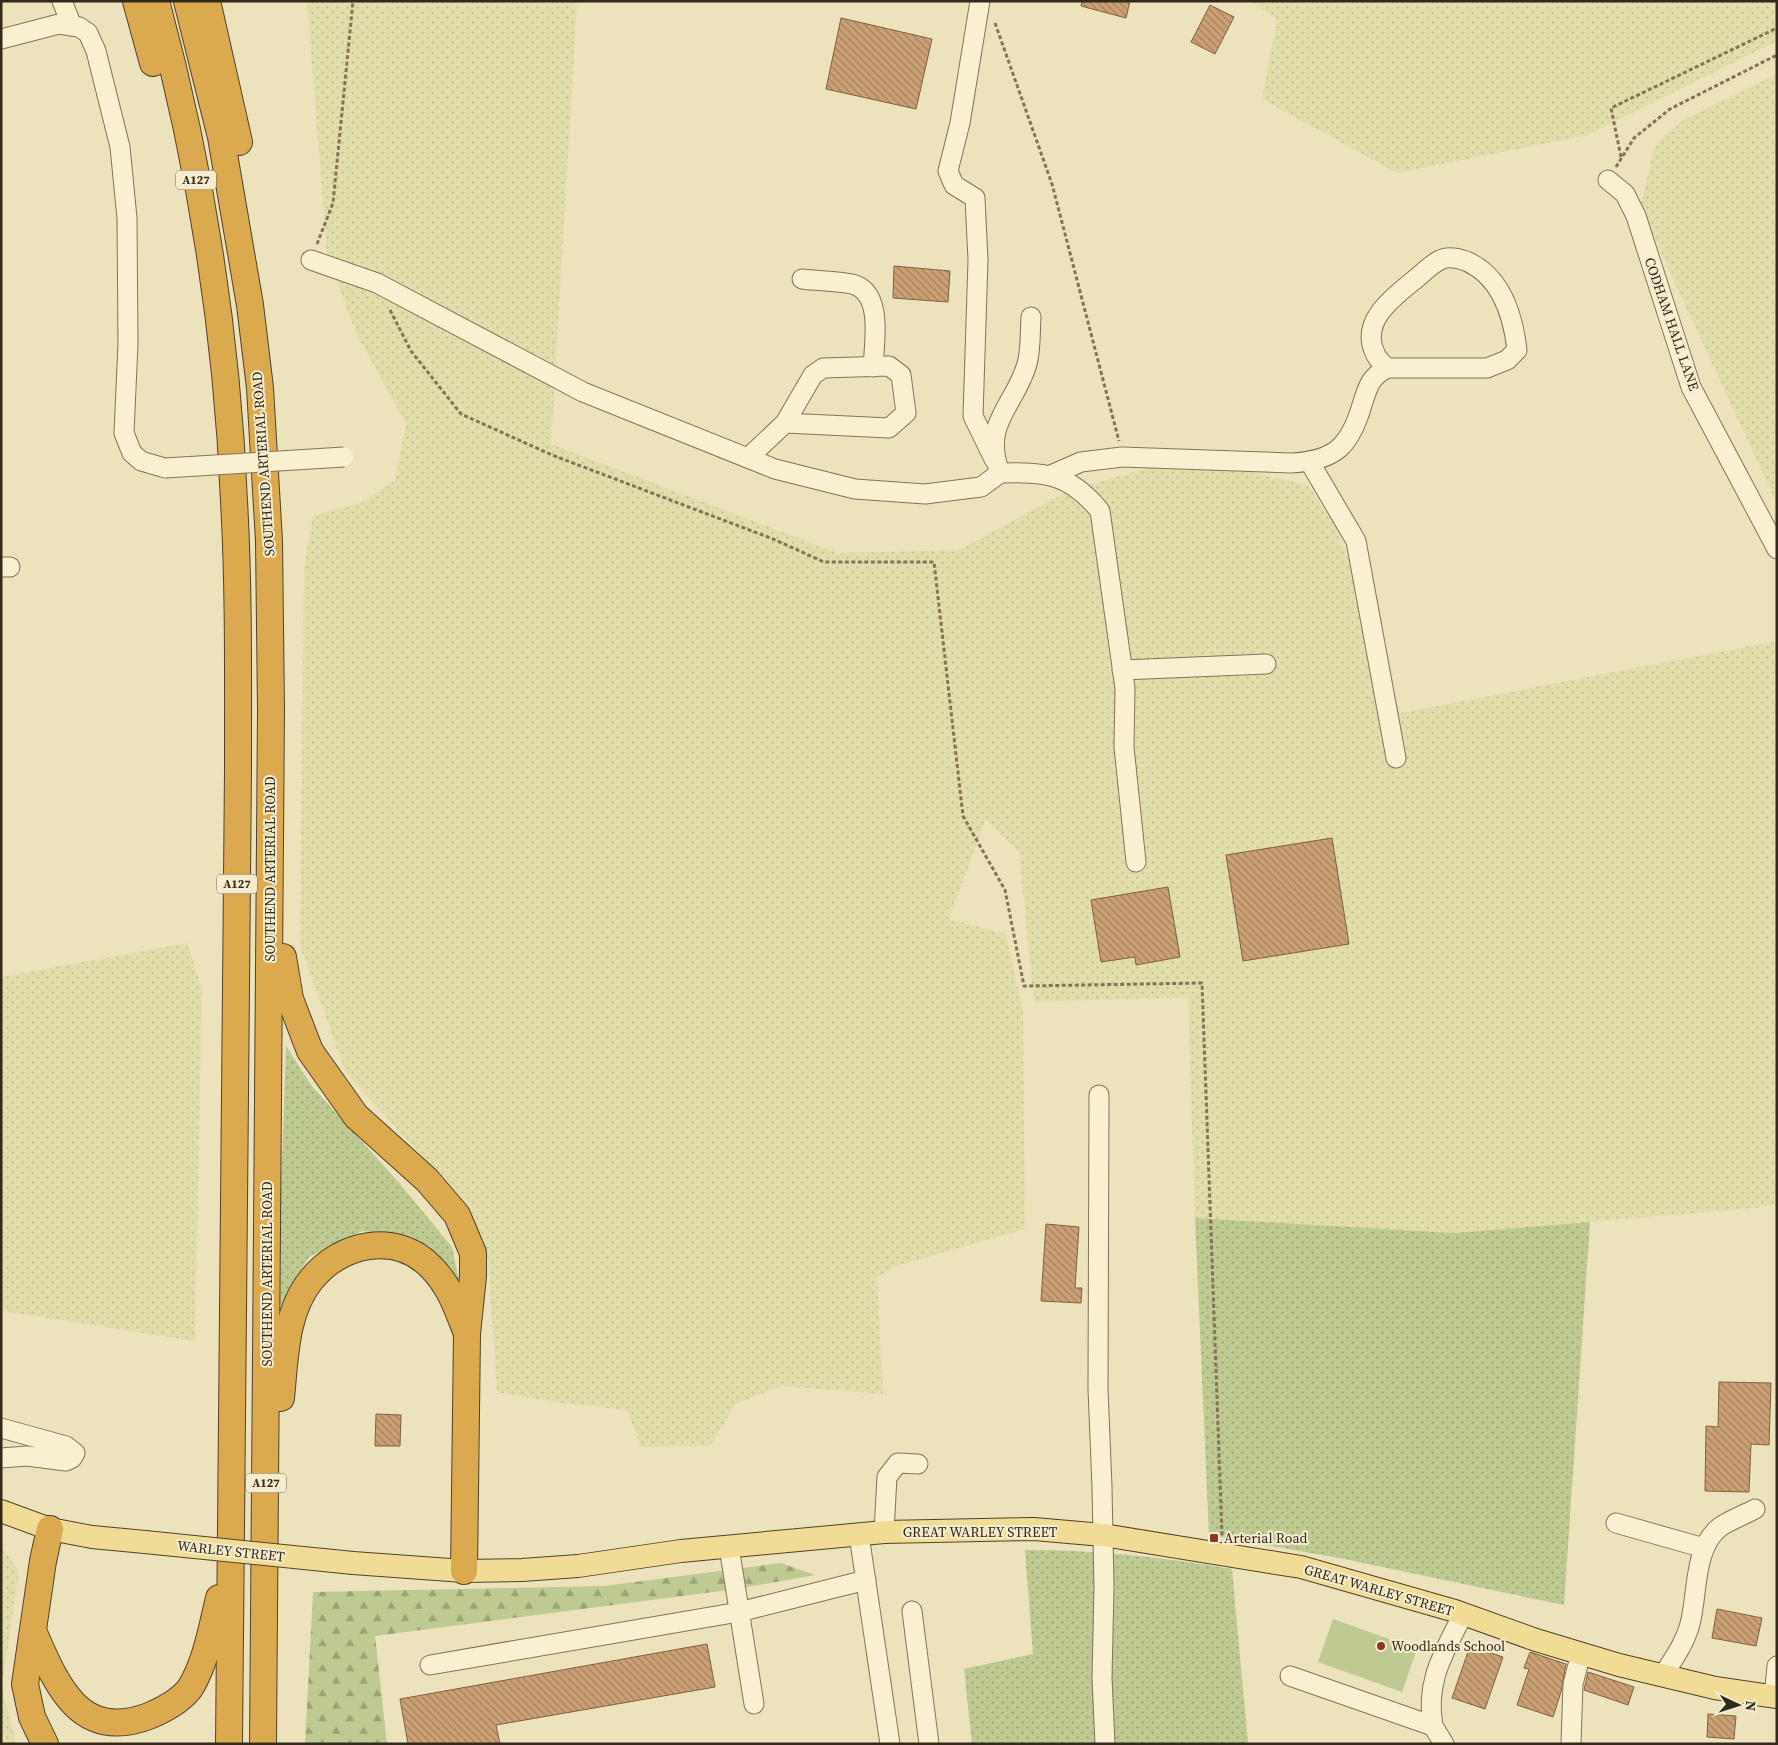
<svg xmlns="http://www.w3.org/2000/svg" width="1778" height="1745" font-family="'Source Serif 4',serif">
<defs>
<pattern id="farmland-dots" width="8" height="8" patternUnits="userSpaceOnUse" patternTransform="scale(1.25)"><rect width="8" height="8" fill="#e2deab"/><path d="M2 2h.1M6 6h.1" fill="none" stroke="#c2be93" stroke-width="1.8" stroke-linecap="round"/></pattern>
<pattern id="grass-dots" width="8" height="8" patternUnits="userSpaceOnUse" patternTransform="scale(1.25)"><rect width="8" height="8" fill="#beca92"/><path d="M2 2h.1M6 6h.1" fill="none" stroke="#9ba476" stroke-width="1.8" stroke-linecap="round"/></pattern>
<pattern id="forest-firs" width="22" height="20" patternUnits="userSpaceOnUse" patternTransform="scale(1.25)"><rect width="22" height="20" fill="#beca92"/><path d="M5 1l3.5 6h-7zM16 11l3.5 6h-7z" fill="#9ba476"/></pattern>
<pattern id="building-back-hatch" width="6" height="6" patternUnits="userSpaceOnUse" patternTransform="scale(1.25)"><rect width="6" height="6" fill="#caa074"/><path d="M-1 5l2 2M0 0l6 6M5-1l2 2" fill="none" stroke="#a5825e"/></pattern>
</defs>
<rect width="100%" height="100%" fill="#ece3bd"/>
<g fill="url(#farmland-dots)">
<path d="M 307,1 L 577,1 L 551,444 L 838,553 L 959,550 L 1068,491 L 1149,468 L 1246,471 L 1308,485 L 1337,529 L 1364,601 L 1400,713 L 1777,641 L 1777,1204 L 1756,1208 L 1453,1233 L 1195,1218 L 1188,997 L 1034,1002 L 1019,852 L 986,819 L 949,919 L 1006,934 L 1023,1010 L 1025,1229 L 897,1266 L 877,1277 L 883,1394 L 781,1386 L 736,1404 L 710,1446 L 641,1447 L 627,1410 L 561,1403 L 497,1392 L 488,1259 L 471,1210 L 346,1073 L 300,946 L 304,566 L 313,516 L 363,502 L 395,480 L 406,424 L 356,333 L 327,255 Z"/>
<path d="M 1250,1 L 1777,1 L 1777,41 L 1587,135 L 1397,173 L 1262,99 L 1277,20 Z"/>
<path d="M 1777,74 L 1777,504 L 1640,207 L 1656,143 L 1683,120 Z"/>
<path d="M 187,943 L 202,989 L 195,1341 L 1,1311 L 1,977 Z"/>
<path d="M 1,1546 L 19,1571 L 2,1686 L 16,1744 L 1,1744 Z"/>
</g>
<g fill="url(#grass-dots)">
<path d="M 286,1046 L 311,1085 L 401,1185 L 452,1247 L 460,1286 L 436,1253 L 412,1237 L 362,1231 L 309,1257 L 277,1311 Z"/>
<path d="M 1195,1218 L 1453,1233 L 1590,1222 L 1564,1605 L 1339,1558 L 1209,1535 Z"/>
<path d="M 1025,1550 C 1095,1550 1163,1557 1232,1569 L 1248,1744 L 972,1744 L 964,1669 L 1033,1654 Z"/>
</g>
<path fill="url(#forest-firs)" d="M 781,1563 L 815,1575 L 736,1589 L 375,1636 L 387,1744 L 305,1744 L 313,1592 L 604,1586 Z"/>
<path fill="#beca92" d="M 1333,1619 L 1417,1649 L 1402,1692 L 1318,1662 Z"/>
<g fill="url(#building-back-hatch)" stroke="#835f3d">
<path d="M 1082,1 L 1130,1 L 1126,18 L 1081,6 Z"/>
<path d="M 1210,5 L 1234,17 L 1215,54 L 1191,42 Z"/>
<path d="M 841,18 L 932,39 L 916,109 L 826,89 Z"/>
<path d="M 894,266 L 950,271 L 948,302 L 893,298 Z"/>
<path d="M 1332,838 L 1349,944 L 1243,961 L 1226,855 Z"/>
<path d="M 1168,887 L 1180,957 L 1136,965 L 1135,957 L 1101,962 L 1091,900 Z"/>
<path d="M 1046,1224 L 1079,1227 L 1075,1288 L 1082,1288 L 1081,1303 L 1041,1301 Z"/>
<path d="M 1719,1382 L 1771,1383 L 1769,1445 L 1751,1444 L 1749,1492 L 1705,1491 L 1706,1426 L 1718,1427 Z"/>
<path d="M 376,1414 L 401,1415 L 400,1446 L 375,1446 Z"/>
<path d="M 1717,1609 L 1762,1618 L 1756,1646 L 1712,1638 Z"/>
<path d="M 707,1644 L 715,1687 L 496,1725 L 500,1744 L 408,1744 L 400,1699 Z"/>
<path d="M 1470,1646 L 1503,1657 L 1485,1709 L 1452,1698 Z"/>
<path d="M 1530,1652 L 1566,1664 L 1561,1692 L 1553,1717 L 1517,1705 L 1529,1669 L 1524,1668 Z"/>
<path d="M 1588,1672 L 1634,1687 L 1628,1705 L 1584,1690 Z"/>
<path d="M 1708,1714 L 1736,1716 L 1734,1739 L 1707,1737 Z"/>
</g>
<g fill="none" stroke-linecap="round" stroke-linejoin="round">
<defs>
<g id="minor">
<path d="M 62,1 L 72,26"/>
<path d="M 980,1 L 960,123 L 948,171 L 954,185 L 975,198 L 978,260 L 973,416 L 994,459"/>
<path d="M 1,39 L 59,24 L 79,27 L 88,33 L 96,51 L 120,147 L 127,218 L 128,344 L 124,433 L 132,453 L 141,461 L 165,468"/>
<path d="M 1608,180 L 1625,194 L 1636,216 L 1691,387 L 1777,549"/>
<path d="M 311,260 L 377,283 L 583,392 L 775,469 L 855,489 L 925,494 L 981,487 L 1000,473 C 981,423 1015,406 1027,364 C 1031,350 1030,332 1031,317"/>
<path d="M 802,279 C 818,281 836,281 852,284 C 884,292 874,343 873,367"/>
<path d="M 748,458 L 785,423 L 813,375 L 823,368 L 889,366 L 901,375 L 906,413 L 889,428 L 785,423"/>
<path d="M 1309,461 L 1356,541 L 1396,758"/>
<path d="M 1000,473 C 1046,472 1069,473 1100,511 L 1125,688 L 1124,747 L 1136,862"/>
<path d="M 1051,475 L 1081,462 L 1122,457 L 1291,463 C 1335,461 1350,446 1362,405 C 1368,387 1369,378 1387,368 L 1487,368 L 1507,360 L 1517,350 C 1513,315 1501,276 1466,261 C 1458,258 1448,256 1440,260 C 1430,265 1422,274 1413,281 C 1392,298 1360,322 1375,353 C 1377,359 1383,364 1387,368"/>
<path d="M 1,567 L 10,567"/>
<path d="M 1122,670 L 1266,664"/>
<path d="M 1099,1095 L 1098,1389 L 1102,1487 L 1104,1587 L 1102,1678 L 1105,1744"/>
<path d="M 1,1428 L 66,1446 L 75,1453 L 72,1458 L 66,1461 L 27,1456 L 1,1458"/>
<path d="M 1616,1523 L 1704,1548"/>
<path d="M 884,1532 L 887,1477 L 898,1463 L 918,1464"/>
<path d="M 859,1535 L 890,1744"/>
<path d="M 729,1547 L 754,1704"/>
<path d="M 912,1611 L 929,1744"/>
<path d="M 430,1665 L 739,1612 L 866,1580"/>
<path d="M 1663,1675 C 1673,1660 1685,1643 1690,1624 C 1698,1594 1693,1548 1720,1527 C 1730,1520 1744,1515 1755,1509"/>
<path d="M 1290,1676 L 1433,1726 C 1425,1681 1444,1653 1463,1614"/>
<path d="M 1774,1697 L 1777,1666"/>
<path d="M 1433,1726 L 1444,1744"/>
<path d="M 1571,1744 L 1573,1684 L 1581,1653"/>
</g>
<g id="major">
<path d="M 1,1511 L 50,1529 L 92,1537 L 145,1542"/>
<path d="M 353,1563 L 464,1571 L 522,1570 L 578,1566 L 681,1551 L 884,1532 L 1034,1529 L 1103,1535 L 1301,1567 L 1455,1611 L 1536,1640 L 1619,1665 L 1715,1688 L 1777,1697"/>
</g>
<g id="highway">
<path d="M 136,1 L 153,63"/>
<path d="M 156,1 C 200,163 227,333 234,501 C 239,590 238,680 238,770 L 229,1744"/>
<path d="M 187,1 L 221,137 L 250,305 L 260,388 L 269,541 L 271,710 L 263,1744"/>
<path d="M 207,1 L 239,142"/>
<path d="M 283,957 L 290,999 L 310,1051 L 356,1116 L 427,1180 L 457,1215 L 473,1253 L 473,1276 L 467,1334 L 464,1571"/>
<path d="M 281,1398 C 285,1359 285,1312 311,1280 C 340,1243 396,1231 431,1267 C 449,1285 457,1307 466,1331"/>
<path d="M 34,1633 C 57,1686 80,1742 149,1716 C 163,1710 184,1699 192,1685 C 207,1658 212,1627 219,1598"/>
<path d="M 45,1744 L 32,1717 L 25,1684 L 43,1561 L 50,1529"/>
</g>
</defs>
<use href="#minor" stroke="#847357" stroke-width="21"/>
<use href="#major" stroke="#51412c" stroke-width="24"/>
<use href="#highway" stroke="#51412c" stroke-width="28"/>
<g stroke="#847357" stroke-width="3" stroke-dasharray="4 2.5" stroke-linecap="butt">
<path d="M 995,23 L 1052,184 L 1119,441"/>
<path d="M 1621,157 L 1611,108 L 1777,28"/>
<path d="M 1616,167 L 1634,138 L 1670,109 L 1777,55"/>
<path d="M 317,244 L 333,203 L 353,1"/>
<path d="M 390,310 L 411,351 L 461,414 L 552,455 L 773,539 L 824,562 L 934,562 L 963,816 L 1005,890 L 1024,986 L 1202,983 L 1222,1536"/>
</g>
<use href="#minor" stroke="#f8f0d0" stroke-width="19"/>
<use href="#major" stroke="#f0dc94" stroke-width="22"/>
<use href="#highway" stroke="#dcaa4e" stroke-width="26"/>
<defs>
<path id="minor-bridge" d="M 165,468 L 344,457"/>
<path id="major-bridge" d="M 145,1542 L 353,1563"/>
</defs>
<use href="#minor-bridge" stroke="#847357" stroke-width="21" stroke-linecap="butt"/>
<use href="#major-bridge" stroke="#51412c" stroke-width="24" stroke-linecap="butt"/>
<use href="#minor-bridge" stroke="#f8f0d0" stroke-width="19"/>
<use href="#major-bridge" stroke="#f0dc94" stroke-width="22"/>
</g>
<g fill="#923128" stroke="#f4eccd" stroke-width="2">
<rect x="1209" y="1533" width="10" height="10" rx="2.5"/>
<circle cx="1381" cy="1646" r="5"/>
</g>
<g text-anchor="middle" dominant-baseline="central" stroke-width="4" stroke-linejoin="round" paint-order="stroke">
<g fill="#f4eccd" stroke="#6d6450" stroke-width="1">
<rect x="176" y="170.5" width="40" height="19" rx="4"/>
<rect x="217" y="874.5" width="40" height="19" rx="4"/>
<rect x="246" y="1473.5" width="40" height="19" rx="4"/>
</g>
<g font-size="12" font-weight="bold" fill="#33291b">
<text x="196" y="180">A127</text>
<text x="237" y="884">A127</text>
<text x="266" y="1483">A127</text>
</g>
<g font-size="14" fill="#33291b" stroke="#f4eccd">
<text transform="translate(1672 324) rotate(71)">CODHAM HALL LANE</text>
<text transform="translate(263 464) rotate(-94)">SOUTHEND ARTERIAL ROAD</text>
<text transform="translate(270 869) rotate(-90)">SOUTHEND ARTERIAL ROAD</text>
<text transform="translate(267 1274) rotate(-90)">SOUTHEND ARTERIAL ROAD</text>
<text x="980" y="1532">GREAT WARLEY STREET</text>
<text transform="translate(231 1551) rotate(6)">WARLEY STREET</text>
<text transform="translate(1379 1590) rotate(16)">GREAT WARLEY STREET</text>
</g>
<g font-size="14" fill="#33291b" stroke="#f4eccd" text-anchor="start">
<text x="1224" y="1538">Arterial Road</text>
<text x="1391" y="1646">Woodlands School</text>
</g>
</g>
<rect width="1778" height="1745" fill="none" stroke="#33291b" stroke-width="5"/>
<g transform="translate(1738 1705) rotate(94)" stroke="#f4eccd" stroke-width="4" paint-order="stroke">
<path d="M0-4L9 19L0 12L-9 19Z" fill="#33291b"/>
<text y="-8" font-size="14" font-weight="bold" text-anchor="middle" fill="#33291b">N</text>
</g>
</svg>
